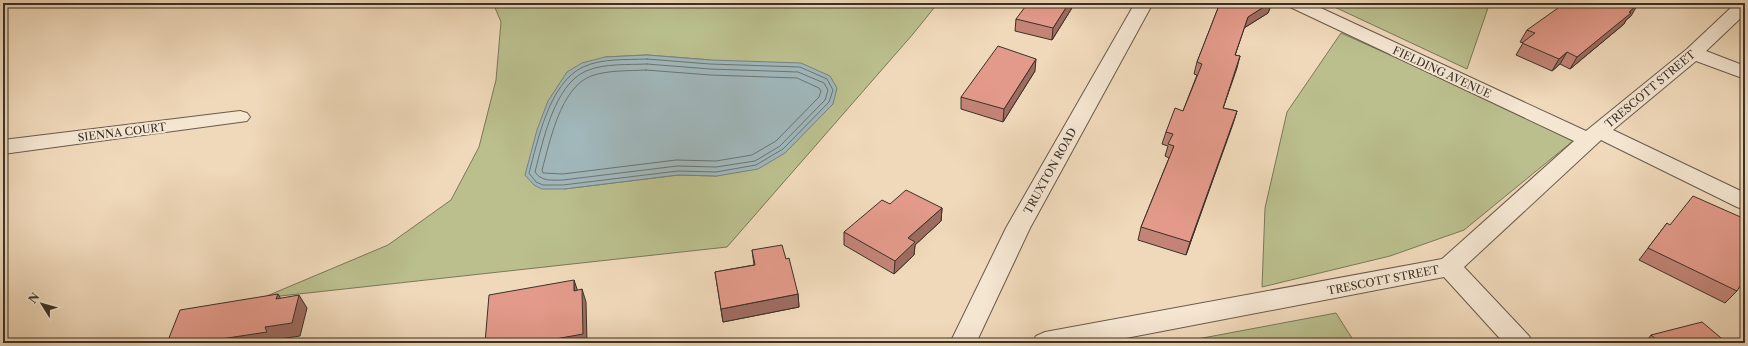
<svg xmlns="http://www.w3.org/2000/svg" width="1748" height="346" font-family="'Libre Caslon Text',serif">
<rect width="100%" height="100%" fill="#f0d9ba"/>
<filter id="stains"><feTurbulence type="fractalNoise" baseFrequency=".005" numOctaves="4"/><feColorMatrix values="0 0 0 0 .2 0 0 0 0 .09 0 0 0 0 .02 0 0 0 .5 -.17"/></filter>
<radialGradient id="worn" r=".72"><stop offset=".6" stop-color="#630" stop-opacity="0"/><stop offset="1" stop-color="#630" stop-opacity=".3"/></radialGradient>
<g fill="#bbbf8e" stroke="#7a785a" fill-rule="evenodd">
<path d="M 493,3 L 938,3 L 913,34 L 727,247 L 262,298 L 388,245 L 451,200 L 479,147 L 496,80 L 501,22 ZM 647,55 L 711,60 L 717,176 L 678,175 L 564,189 L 605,57 Z"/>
<path d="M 1326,3 L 1489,3 L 1489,5 L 1467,69 Z"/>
<path d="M 1341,33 L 1571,136 L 1573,141 L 1464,230 L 1390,256 L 1262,287 L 1265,208 L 1287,112 Z"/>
<path d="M 1336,313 L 1355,343 L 1189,343 L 1192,340 Z"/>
</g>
<path fill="#a0b7bb" stroke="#778180" d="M 647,55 L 711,60 L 801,63 L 830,76 L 837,88 L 833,104 L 785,153 L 758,169 L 717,176 L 678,175 L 564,189 L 542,189 L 534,185 L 525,175 L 537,130 L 548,101 L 567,72 L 582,63 L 605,57 Z"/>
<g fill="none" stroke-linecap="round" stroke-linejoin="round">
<g stroke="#6d7471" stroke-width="1">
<path d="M 647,59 L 710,64 L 800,67 L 827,79 L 833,90 L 829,102 L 783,149 L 756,165 L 716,172 L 678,171 L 563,185 L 543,185 L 536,182 L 529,173 C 538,140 549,83 583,67 C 602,58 627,60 647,59 Z"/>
<path d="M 647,64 L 710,69 L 798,72 L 824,83 L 828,90 L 825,100 L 780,146 L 755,161 L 716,167 L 677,166 L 563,180 C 552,180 542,182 535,172 C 543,141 554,85 586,71 C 605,63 628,65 647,64 Z"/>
<path d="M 646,70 L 710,75 L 797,78 L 819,88 L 821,91 L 819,97 L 776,141 L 752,155 L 716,161 L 676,160 L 563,174 L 543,173 L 542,170 C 550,142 560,88 591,76 C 608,70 628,71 646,70 Z"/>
</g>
<defs>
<g id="street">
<path d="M 1135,3 L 1153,3 L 1030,228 L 976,343 L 950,343 L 1006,228 Z"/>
<path d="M 1287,3 L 1310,3 L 1586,131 L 1687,49 L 1736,3 L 1745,3 L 1745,14 L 1706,51 L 1745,66 L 1745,79 L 1696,61 L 1613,130 L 1745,193 L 1745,210 L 1737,207 L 1601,140 L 1464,267 L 1529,336 L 1533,343 L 1504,343 L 1444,277 L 1100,343 L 1032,343 L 1036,336 L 1045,332 L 1442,259 L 1574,141 L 1290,7 Z"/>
<path d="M 240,111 L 247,113 L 250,117 L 247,121 L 3,154 L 3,140 Z"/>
</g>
</defs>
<use href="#street" stroke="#685b4c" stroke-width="2"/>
<use href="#street" fill="#f5e6d2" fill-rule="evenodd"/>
</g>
<g fill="#c38477" stroke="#3a3127">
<path d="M 1075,3 L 1052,40 L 1015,31 L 1016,19 Z"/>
<path d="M 1220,3 L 1272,3 L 1268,13 L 1244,28 L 1235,55 L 1240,56 L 1223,108 L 1237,111 L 1186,255 L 1138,240 L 1141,227 L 1169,158 L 1165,156 L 1168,146 L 1162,144 L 1166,132 L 1183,111 L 1197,75 L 1194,74 L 1197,62 Z"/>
<path d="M 1631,16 L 1626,20 L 1624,24 L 1570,69 L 1560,64 L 1552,71 L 1516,55 L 1523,43 L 1520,42 L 1527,30 Z"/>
<path d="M 1035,71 L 1003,122 L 961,109 L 961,97 Z"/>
<path d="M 890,204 L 942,208 L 941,221 L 915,245 L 914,255 L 894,274 L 844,245 L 844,232 Z"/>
<path d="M 1667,223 L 1737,291 L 1725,303 L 1639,260 Z"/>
<path d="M 752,250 L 786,259 L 798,294 L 799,307 L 723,322 L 715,272 L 754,265 Z"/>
<path d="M 1651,335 L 1727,343 L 1645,343 Z"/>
</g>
<g fill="#9f6c61" stroke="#3a3127">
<path d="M 1069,3 L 1075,3 L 1052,40 L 1053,28 Z"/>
<path d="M 1270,3 L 1272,3 L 1268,13 L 1244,28 L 1231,67 L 1248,17 Z"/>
<path d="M 1638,4 L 1631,16 L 1626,20 L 1624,24 L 1570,69 L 1577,57 L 1629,12 Z"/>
<path d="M 1567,52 L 1560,64 L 1552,71 L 1559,59 Z"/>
<path d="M 1240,56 L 1237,68 L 1219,120 L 1223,108 Z"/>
<path d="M 1036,59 L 1035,71 L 1003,122 L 1004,109 Z"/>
<path d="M 1237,111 L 1233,124 L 1186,255 L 1190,242 Z"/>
<path d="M 942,208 L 941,221 L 915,245 L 914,255 L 894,274 L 895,261 L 908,238 Z"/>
<path d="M 574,280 L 578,292 L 574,291 Z"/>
<path d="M 582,289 L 586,302 L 587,343 L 533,343 Z"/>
<path d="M 278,294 L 286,307 L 276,299 Z"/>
<path d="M 798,294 L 799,307 L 723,322 L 721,309 Z"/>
<path d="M 299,295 L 307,308 L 300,336 L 273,340 L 274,343 L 220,343 L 221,339 L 265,327 Z"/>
</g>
<g fill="#e39a8a" stroke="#3a3127">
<path d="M 1028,3 L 1069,3 L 1053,28 L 1016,19 Z"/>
<path d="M 1220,3 L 1270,3 L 1248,17 L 1235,55 L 1240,56 L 1223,108 L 1237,111 L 1190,242 L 1141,227 L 1174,146 L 1168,144 L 1173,134 L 1166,132 L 1175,108 L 1183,111 L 1202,64 L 1197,62 Z"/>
<path d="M 1565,3 L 1636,3 L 1638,4 L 1629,12 L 1631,13 L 1577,57 L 1567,52 L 1559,59 L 1522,43 L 1535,33 L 1527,30 Z"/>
<path d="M 998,46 L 1036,59 L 1004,109 L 961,97 Z"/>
<path d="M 906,190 L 942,208 L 908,238 L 915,242 L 895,261 L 844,232 L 882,200 L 890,204 Z"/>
<path d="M 1693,196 L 1745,219 L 1745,278 L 1737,291 L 1648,248 L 1667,223 L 1670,225 Z"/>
<path d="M 782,245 L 786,259 L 789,258 L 798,294 L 721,309 L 715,272 L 755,265 L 752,250 Z"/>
<path d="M 574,280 L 574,291 L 582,289 L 583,334 L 533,343 L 485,343 L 489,295 Z"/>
<path d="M 278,294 L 276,299 L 299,295 L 292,323 L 265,327 L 267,332 L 221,339 L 220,343 L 167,343 L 180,310 Z"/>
<path d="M 1702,322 L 1727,343 L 1660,343 L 1651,335 Z"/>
</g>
<g text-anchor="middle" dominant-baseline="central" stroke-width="4" stroke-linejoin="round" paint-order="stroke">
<g font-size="11" fill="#3a3127" stroke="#f5e6d2">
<text transform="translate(1442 72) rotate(25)">FIELDING AVENUE</text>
<text transform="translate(1650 89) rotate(-40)">TRESCOTT STREET</text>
<text transform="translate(122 132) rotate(-7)">SIENNA COURT</text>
<text transform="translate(1050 171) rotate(-61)">TRUXTON ROAD</text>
<text transform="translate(1383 280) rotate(-11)">TRESCOTT STREET</text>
</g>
</g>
<rect width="1748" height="346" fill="none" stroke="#f0d9ba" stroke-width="16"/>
<rect x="4" y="4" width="1740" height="338" fill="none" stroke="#3a3127" stroke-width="2"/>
<rect x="8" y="8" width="1732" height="330" fill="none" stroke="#3a3127"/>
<g transform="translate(42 304) rotate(307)" stroke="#f5e6d2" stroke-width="3" paint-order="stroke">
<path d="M0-3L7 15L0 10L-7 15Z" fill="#3a3127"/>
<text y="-6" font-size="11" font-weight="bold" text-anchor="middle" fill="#3a3127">N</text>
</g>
<rect width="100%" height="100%" filter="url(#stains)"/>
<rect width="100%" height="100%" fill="url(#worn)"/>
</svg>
